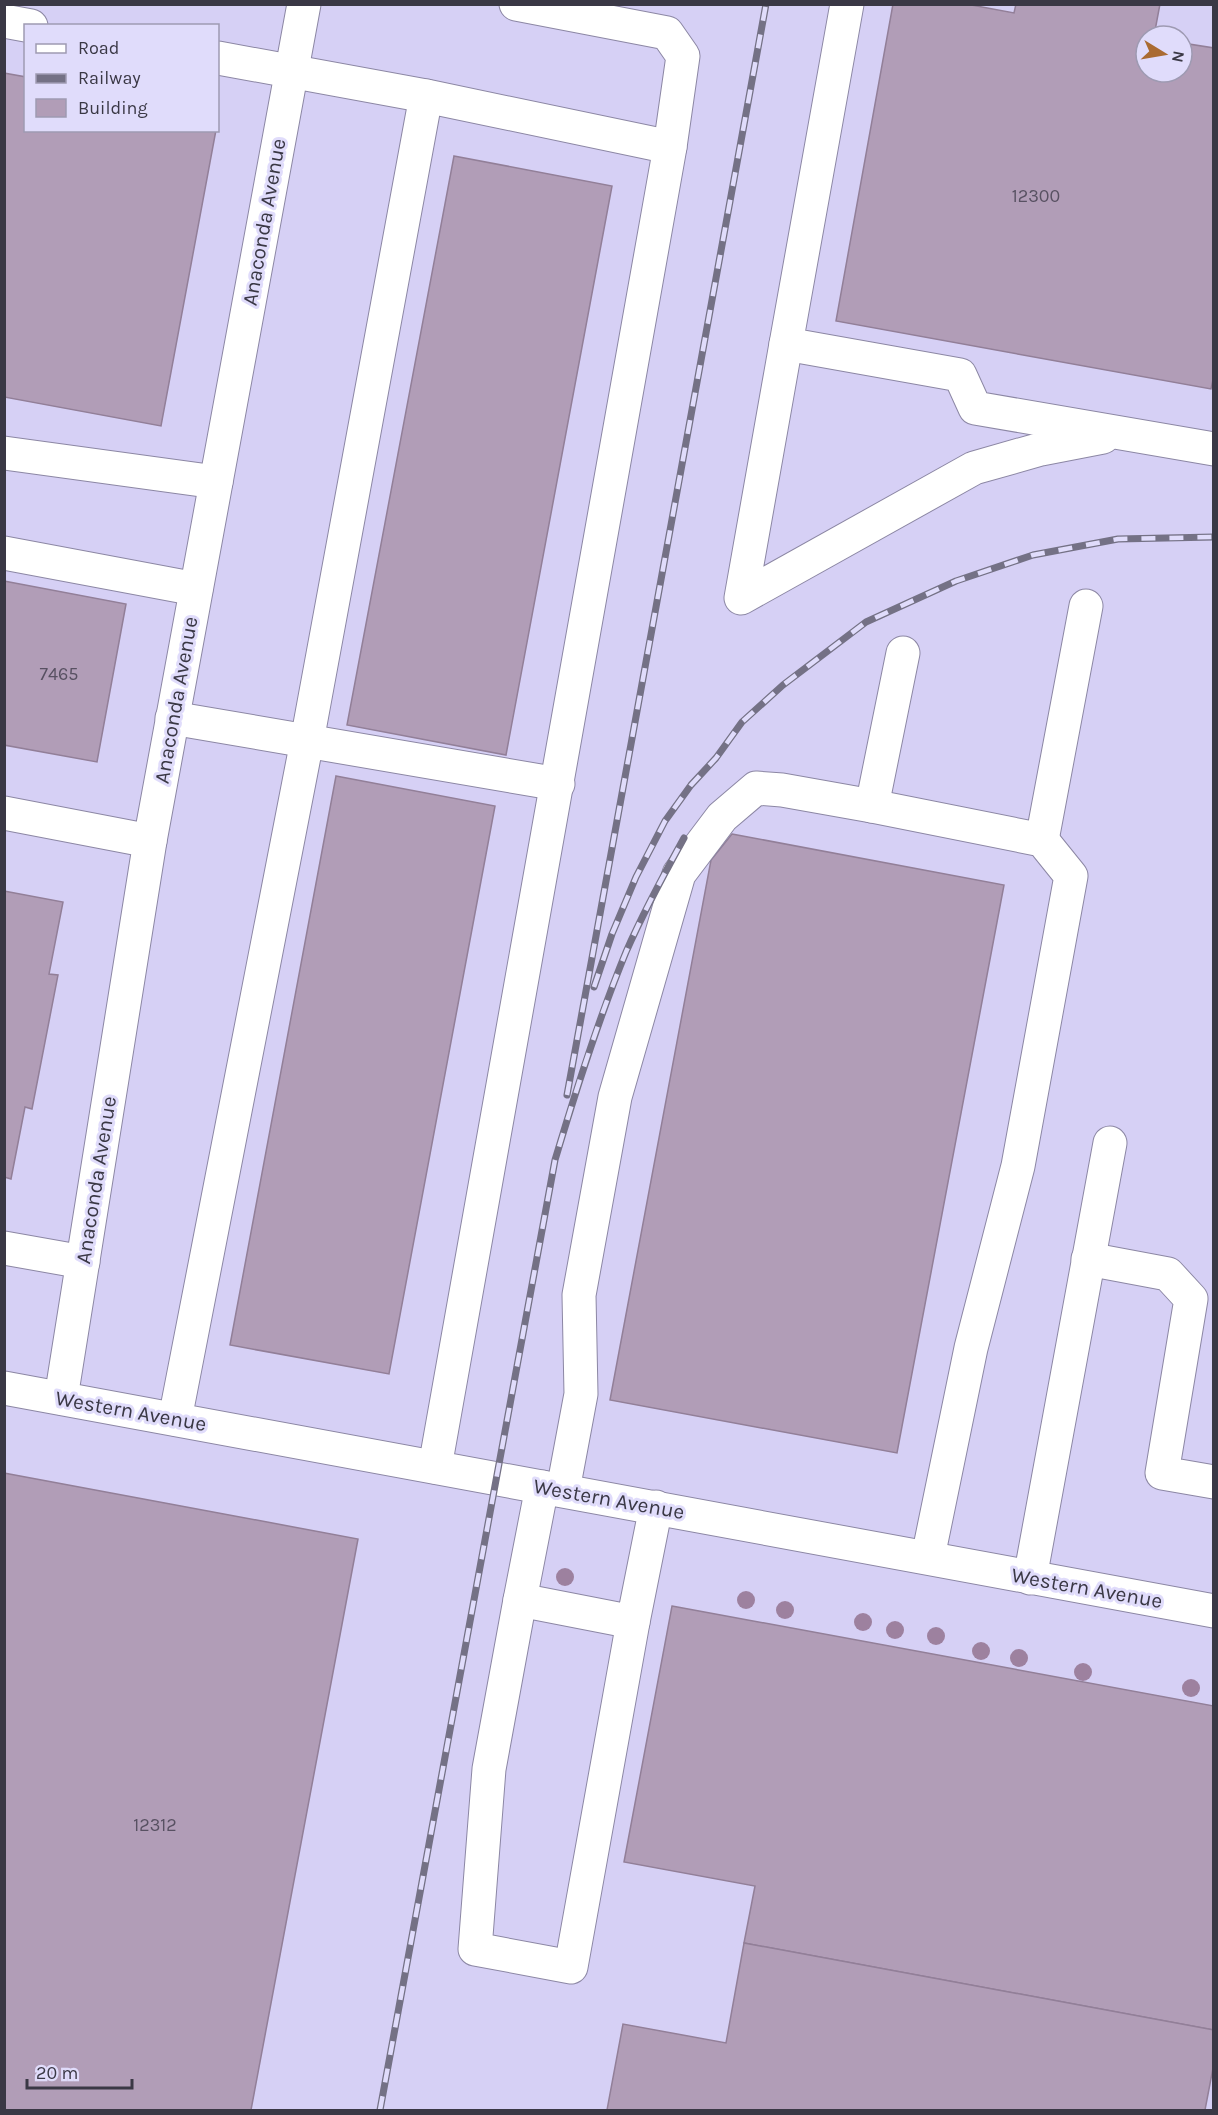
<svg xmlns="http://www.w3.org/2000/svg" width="1218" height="2115" font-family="Karla,sans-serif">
<rect width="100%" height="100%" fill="#e0dcfb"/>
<path fill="#d6d0f5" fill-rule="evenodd" d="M 5,5 L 1213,5 L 1213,2110 L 5,2110 ZM 26,26 L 218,26 L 218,130 L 26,130 ZM 1146,36 L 1182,36 L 1182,72 L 1146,72 Z"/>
<g fill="#b19db7" stroke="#927f98" stroke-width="1.5">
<path d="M 893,4 L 966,4 L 1014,13 L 1016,4 L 1160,4 L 1154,36 L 1146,36 L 1146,72 L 1182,72 L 1182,43 L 1214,48 L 1214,375 L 1211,389 L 836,321 Z"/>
<path d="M 4,73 L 26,77 L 26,130 L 216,130 L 161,426 L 4,397 Z"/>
<path d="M 454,156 L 612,186 L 506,755 L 347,725 Z"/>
<path d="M 4,581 L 126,604 L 97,762 L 4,745 Z"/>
<path d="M 336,776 L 495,806 L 389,1374 L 230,1345 Z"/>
<path d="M 732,834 L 1004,885 L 897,1453 L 610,1400 L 711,860 Z"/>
<path d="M 4,891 L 63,902 L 49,974 L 58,975 L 32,1109 L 25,1107 L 11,1179 L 4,1177 Z"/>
<path d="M 4,1473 L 358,1539 L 251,2110 L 4,2110 Z"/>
<path d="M 672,1606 L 1214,1706 L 1214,2030 L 744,1943 L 755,1886 L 624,1862 Z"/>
<path d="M 744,1943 L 1214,2030 L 1214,2063 L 1205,2110 L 607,2110 L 623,2024 L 726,2043 Z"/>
</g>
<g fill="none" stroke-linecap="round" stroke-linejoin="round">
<defs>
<g id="minor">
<path d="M 516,4 L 667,33 L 683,56 L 670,147"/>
<path d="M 847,4 L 786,344 L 960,375 L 975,408 L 1214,449"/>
<path d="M 4,21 L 31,26"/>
<path d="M 218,58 L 426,96 L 670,147 L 435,1467"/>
<path d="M 786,344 L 741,598 L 974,468 L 1041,449 L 1103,437"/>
<path d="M 4,453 L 216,482"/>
<path d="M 4,553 L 196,589"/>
<path d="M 172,718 L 558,784"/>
<path d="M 872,806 L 903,653"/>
<path d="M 4,813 L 150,841"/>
<path d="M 1042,840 L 1086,606"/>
<path d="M 4,1248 L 83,1262"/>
<path d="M 1088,1259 L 1168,1274 L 1191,1299 L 1162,1473 L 1214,1482"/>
<path d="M 4,1388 L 1214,1611"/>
<path d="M 61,1398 L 150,841 L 304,4"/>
<path d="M 175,1419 L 307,741 L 426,96"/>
<path d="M 542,1487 L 520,1600 L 633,1622 L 656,1507"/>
<path d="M 563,1490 L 581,1394 L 579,1295 L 615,1097 L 679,874 L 722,817 L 756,788 L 782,790 L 872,806 L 1042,840 L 1071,876 L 1018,1166 L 971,1348 L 928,1557"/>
<path d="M 1030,1578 L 1110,1143"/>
<path d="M 520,1600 L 489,1769 L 475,1949 L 571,1967 L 633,1622"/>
</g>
</defs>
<use href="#minor" stroke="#8c87a4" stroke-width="35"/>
<use href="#minor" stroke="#fff" stroke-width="33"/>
<defs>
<g id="rail">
<path d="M 594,987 L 612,934 L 636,877 L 665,821 L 691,785 L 716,758 L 742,722 L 783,685 L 866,622 L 956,581 L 1033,555 L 1118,539 L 1214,537"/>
<path d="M 567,1095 L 766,4"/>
<path d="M 380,2110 L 555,1160 C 576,1090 598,1020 626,952 C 643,913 663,876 684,838"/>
</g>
</defs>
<use href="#rail" stroke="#747185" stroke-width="7"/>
<use href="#rail" stroke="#e0dcfb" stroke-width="4.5" stroke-dasharray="14" stroke-linecap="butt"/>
</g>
<g fill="#9d819f">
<circle cx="565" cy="1577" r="9"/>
<circle cx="746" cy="1600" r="9"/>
<circle cx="785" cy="1610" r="9"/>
<circle cx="863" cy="1622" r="9"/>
<circle cx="895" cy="1630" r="9"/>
<circle cx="936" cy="1636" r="9"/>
<circle cx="981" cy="1651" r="9"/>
<circle cx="1019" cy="1658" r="9"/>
<circle cx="1083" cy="1672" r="9"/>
<circle cx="1191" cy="1688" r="9"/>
</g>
<g text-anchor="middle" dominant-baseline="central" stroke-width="6" stroke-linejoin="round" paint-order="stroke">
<g font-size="18" fill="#585162">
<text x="1036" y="196">12300</text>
<text x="59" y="674">7465</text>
<text x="155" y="1825">12312</text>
</g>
<g font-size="21" fill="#3a3845" stroke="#e0dcfb">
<text transform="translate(264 222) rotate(-80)">Anaconda Avenue</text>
<text transform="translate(176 700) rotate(-80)">Anaconda Avenue</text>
<text transform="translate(96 1180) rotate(-81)">Anaconda Avenue</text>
<text transform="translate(131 1411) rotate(10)">Western Avenue</text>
<text transform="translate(609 1499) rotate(10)">Western Avenue</text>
<text transform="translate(1087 1588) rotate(10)">Western Avenue</text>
</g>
</g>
<rect width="1218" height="2115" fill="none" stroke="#3a3845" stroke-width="12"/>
<rect x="24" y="24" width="195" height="108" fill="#e0dcfb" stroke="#9e9ab2" stroke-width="1.5"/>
<rect x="36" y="44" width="30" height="9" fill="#ffffff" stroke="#9e9ab2" stroke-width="1.5"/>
<text x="78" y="54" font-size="18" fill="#3a3845">Road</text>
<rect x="36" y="74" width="30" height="9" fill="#747185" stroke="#9e9ab2" stroke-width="1.5"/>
<text x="78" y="84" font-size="18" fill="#3a3845">Railway</text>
<rect x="36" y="99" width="30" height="18" fill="#b19db7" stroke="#9e9ab2" stroke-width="1.5"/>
<text x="78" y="114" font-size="18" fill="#3a3845">Building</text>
<g transform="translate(1164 54) rotate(101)"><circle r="28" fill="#e0dcfb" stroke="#9e9ab2" stroke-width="1.5"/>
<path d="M0-4.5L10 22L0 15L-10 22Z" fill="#aa6b32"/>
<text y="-9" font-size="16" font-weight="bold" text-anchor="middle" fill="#3a3845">N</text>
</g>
<path d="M27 2079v9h105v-9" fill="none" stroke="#3a3845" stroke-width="3"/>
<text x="36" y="2079" font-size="18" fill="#3a3845" stroke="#e0dcfb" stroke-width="4.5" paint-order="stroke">20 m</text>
</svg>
